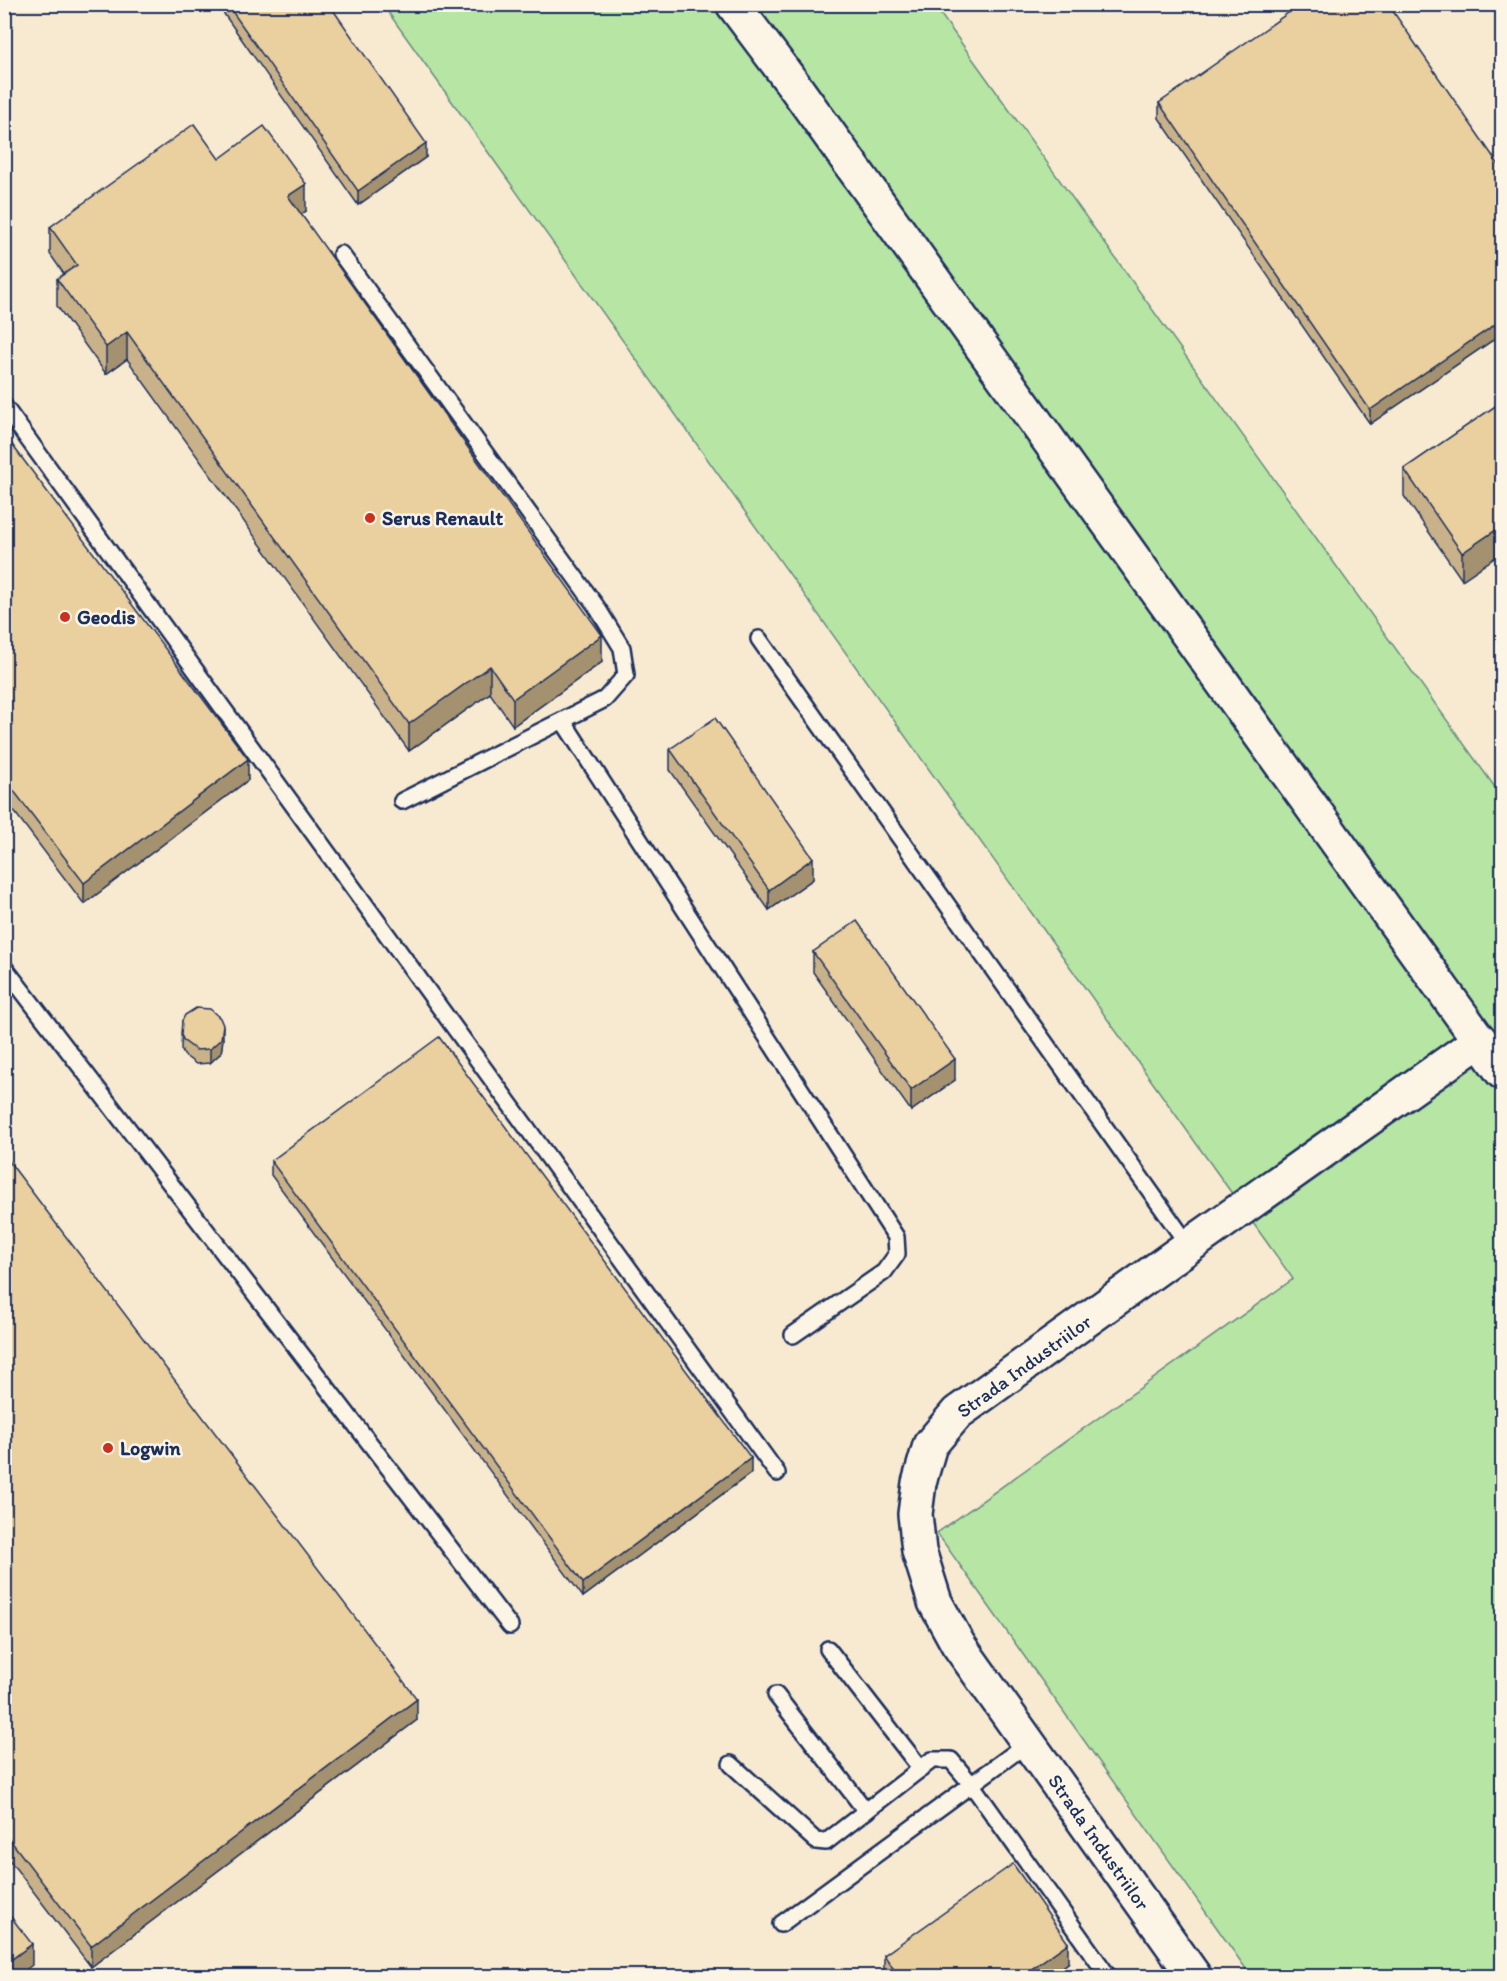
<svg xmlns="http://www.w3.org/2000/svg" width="1507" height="1981" font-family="Itim,sans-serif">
<rect width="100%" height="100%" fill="#fcf5e5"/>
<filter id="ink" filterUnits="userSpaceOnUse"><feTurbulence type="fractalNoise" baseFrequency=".0167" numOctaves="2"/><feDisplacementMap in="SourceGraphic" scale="12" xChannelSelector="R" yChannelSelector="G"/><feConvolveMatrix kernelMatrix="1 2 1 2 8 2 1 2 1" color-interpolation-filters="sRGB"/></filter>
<g filter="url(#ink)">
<path fill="#f7ead0" d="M 5,5 L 1502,5 L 1502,1131 L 937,1533 L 1251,1976 L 5,1976 Z"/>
<path fill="#b6e5a4" stroke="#688a81" stroke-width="1.5" d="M 383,5 L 934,5 L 1502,797 L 1502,1976 L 1251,1976 L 937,1533 L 1293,1279 Z"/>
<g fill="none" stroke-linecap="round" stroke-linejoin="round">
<defs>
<g id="lane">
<path d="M 341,254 L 596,606 L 622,648 L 626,675 L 605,699 L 402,801"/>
<path d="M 4,406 L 777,1473"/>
<path d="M 759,639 L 1189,1246"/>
<path d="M 563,721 L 896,1237 L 897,1254 L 884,1272 L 793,1335"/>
<path d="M 4,967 L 510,1626"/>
<path d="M 828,1649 L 921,1769"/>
<path d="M 776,1695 L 866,1811"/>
<path d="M 731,1764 L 816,1841 L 826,1842 L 932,1760 L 951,1760 L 972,1785 L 1108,1976"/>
<path d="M 781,1924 L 1028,1743"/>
</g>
<g id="secondary">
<path d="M 733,4 L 796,88 L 1502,1072"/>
<path d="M 1194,1976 L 958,1644 L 935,1602 L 919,1551 L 915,1514 L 919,1483 L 930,1445 L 957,1413 L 1189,1246 L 1480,1040"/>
</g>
</defs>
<use href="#lane" stroke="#1b2f5e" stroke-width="20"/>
<use href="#secondary" stroke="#1b2f5e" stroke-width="38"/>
<use href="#lane" stroke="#fcf5e5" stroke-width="15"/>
<use href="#secondary" stroke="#fcf5e5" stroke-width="33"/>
</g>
<g fill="#c9b289" stroke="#1b2f5e" stroke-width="1.5">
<path d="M 217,4 L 329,4 L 426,157 L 358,205 Z"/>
<path d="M 1159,103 L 1503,171 L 1503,333 L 1370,424 L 1159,118 Z"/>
<path d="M 219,159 L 306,211 L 301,214 L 602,662 L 513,726 L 490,693 L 409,751 L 127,359 L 106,374 L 57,306 L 57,279 L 64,274 L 50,254 L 50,227 Z"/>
<path d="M 1503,401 L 1462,580 L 1404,496 L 1404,469 Z"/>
<path d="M 4,434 L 248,780 L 84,904 L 4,798 Z"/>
<path d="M 670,749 L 813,879 L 769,910 L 670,770 Z"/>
<path d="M 813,952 L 955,1080 L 911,1111 L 813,972 Z"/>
<path d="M 182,1021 L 223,1039 L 221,1053 L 210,1063 L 196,1064 L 184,1055 L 181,1049 Z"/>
<path d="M 4,1155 L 417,1720 L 91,1967 L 4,1853 Z"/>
<path d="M 271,1161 L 751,1473 L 583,1597 L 271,1175 Z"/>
<path d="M 884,1955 L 1068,1963 L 1049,1977 L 885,1977 L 884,1975 Z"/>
</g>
<g fill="#a4916f" stroke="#1b2f5e" stroke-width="1.5">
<path d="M 426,143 L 426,157 L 358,205 L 358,191 Z"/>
<path d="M 306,184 L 306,211 L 288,223 L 288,196 Z"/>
<path d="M 1503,319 L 1503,333 L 1370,424 L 1370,410 Z"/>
<path d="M 127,332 L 127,359 L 106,374 L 106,347 Z"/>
<path d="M 1503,525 L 1503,552 L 1462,580 L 1462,553 Z"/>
<path d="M 602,635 L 602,662 L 513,726 L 513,699 Z"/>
<path d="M 490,666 L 490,693 L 409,751 L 409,724 Z"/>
<path d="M 248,759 L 248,780 L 84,904 L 84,883 Z"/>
<path d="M 813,858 L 813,879 L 769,910 L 769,890 Z"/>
<path d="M 223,1025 L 223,1039 L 221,1053 L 210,1063 L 210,1049 Z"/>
<path d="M 955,1059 L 955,1080 L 911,1111 L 911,1090 Z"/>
<path d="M 751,1458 L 751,1473 L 583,1597 L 583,1583 Z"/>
<path d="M 417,1699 L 417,1720 L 91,1967 L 91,1946 Z"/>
<path d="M 1068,1943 L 1068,1963 L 1049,1977 L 1020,1977 Z"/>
<path d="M 32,1944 L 32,1965 L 17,1977 L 4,1977 L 4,1965 Z"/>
</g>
<g fill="#eacf9f" stroke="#1b2f5e" stroke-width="1.5">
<path d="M 227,4 L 329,4 L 426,143 L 358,191 Z"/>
<path d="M 1301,4 L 1388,4 L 1503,171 L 1503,319 L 1370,410 L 1159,103 Z"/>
<path d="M 194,124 L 219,159 L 264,126 L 306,184 L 288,196 L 602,635 L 513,699 L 490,666 L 409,724 L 127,332 L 106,347 L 57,279 L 77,265 L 50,227 Z"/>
<path d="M 1503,401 L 1503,525 L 1462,553 L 1404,469 Z"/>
<path d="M 4,434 L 248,759 L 84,883 L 4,778 Z"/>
<path d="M 715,718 L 813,858 L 769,890 L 670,749 Z"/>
<path d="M 857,921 L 955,1059 L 911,1090 L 813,952 Z"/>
<path d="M 196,1008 L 210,1009 L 220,1018 L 223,1025 L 221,1039 L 210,1049 L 196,1050 L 184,1041 L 181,1035 L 182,1021 L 185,1015 Z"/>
<path d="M 439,1037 L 751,1458 L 583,1583 L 271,1161 Z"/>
<path d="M 4,1155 L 417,1699 L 91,1946 L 4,1832 Z"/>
<path d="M 1013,1864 L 1068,1943 L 1020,1977 L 899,1977 L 884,1955 Z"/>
<path d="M 4,1908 L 32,1944 L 4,1965 Z"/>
</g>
</g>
<g fill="#c8321e" stroke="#fcf5e5" stroke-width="2">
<circle cx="370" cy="518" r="6"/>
<circle cx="65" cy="617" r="6"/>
<circle cx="108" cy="1448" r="6"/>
</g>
<g text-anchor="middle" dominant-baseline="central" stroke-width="5" stroke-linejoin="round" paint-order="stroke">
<g font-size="20" font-weight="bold" fill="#1b2f5e" stroke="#fcf5e5" text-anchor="start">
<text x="382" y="518">Serus Renault</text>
<text x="77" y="617">Geodis</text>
<text x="120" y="1448">Logwin</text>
</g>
<g font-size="20" fill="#1b2f5e" stroke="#fcf5e5">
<text transform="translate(1024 1366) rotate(-36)">Strada Industriilor</text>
<text transform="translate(1099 1842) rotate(55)">Strada Industriilor</text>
</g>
</g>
<rect width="1507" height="1981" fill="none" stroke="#fcf5e5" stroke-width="24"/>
<rect x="12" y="12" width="1483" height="1957" fill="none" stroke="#1b2f5e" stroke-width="2" filter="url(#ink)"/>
</svg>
